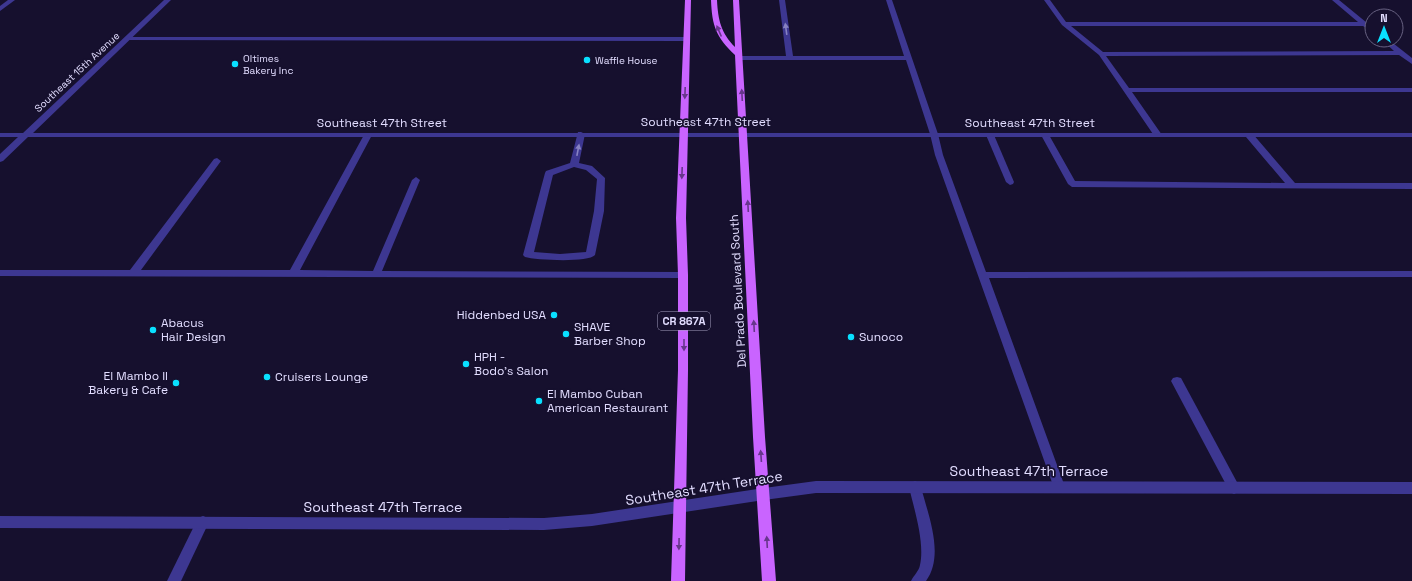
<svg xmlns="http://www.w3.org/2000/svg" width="1412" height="581" font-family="'Space Grotesk',sans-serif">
<rect width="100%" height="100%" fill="#16102e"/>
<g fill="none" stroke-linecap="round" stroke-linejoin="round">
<g fill="#3d3791" fill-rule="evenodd">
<path d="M 8,0 L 15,0 L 0,11 L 0,6 Z"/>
<path d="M 779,0 L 785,0 L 793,56 L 904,56 L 886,0 L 892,0 L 938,134 L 943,155 L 986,272 L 1412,271 L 1412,277 L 989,278 L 1065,487 L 1063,491 L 1059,493 L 1055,491 L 935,155 L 930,134 L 906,60 L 737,60 L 737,56 L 786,56 Z"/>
<path d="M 1044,0 L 1050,0 L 1066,22 L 1358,22 L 1332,0 L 1339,0 L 1372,27 L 1372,32 L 1363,26 L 1071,26 L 1103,52 L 1394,51 L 1382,40 L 1389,40 L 1412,58 L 1412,64 L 1399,55 L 1106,56 L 1129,88 L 1412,88 L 1412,92 L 1132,92 L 1162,135 L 1161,137 L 1155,137 L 1099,55 L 1062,25 Z"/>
<path d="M 127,37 L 687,37 L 690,39 L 687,41 L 125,40 L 124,39 Z"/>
<path d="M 578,132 L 581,132 L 585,134 L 579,163 L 592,166 L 605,178 L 604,211 L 595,255 C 588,263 535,260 525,257 L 523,255 L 545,173 L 546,171 L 570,163 ZM 574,167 L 586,170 L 597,179 L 594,211 L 586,252 L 560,254 L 534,252 L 553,175 Z"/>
<path d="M 365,133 L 368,133 L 372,135 L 300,270 L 373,271 L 412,180 L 416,177 L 420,180 L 382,271 L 683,272 L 688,275 L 683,278 L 0,276 L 0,270 L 130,270 L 214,159 L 217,158 L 221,161 L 141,270 L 290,270 Z"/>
<path d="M 987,133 L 990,133 L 994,135 L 1014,182 L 1013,184 L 1010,185 L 1006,182 L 986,135 Z"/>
<path d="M 1042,133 L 1048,133 L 1049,135 L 1075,181 L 1285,183 L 1246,137 L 1246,133 L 1252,133 L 1295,183 L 1412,183 L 1412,189 L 1072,187 L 1068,184 L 1041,135 Z"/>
<path d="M 1177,377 L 1181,378 L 1238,484 L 1240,488 L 1238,492 L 1234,494 L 1230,492 L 1171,381 L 1173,378 Z"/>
<path d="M 915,481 L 919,483 L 921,487 C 928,515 945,555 926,581 L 911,581 C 914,575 919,571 920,565 C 925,542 914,509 909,487 L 911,483 Z"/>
<path d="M 203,516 L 208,518 L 209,522 L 181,581 L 167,581 L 198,518 Z"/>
</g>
<g fill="#3d3791" fill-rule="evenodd">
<path d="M 164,0 L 171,0 L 33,133 L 1412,133 L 1412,137 L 28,137 L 3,161 L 0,162 L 0,154 L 18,137 L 0,137 L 0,133 L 23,133 Z"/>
<path d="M 816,481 L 1412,482 L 1412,494 L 816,493 L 764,500 L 760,498 L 758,494 L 760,490 L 764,488 Z"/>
</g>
<path fill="#3d3791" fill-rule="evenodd" d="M 764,488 L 768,490 L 770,494 L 768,498 L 764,500 L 592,526 L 544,530 L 0,528 L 0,516 L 544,518 L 592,514 Z"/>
<g fill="#c964ff" fill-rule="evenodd">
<path d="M 685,0 L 691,0 L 686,218 L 688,275 L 688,370 L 685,581 L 671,581 L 678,370 L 678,275 L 676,218 Z"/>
<path d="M 711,0 L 717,0 C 718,20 721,33 735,47 L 733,0 L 739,0 L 765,437 L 776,581 L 762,581 L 753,437 L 735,55 C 716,37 712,26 711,0 Z"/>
</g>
</g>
<defs><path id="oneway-solid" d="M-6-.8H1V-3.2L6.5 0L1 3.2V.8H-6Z"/></defs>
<g fill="#8782c2">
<use href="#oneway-solid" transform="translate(786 29) rotate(-98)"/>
<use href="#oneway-solid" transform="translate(578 150) rotate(-79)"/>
</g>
<g fill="#67368c">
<use href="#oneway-solid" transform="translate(719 31) rotate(-113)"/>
<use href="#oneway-solid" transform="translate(685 93) rotate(92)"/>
<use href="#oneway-solid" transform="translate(742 95) rotate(-93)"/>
<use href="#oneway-solid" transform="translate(682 173) rotate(92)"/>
<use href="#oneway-solid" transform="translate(748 206) rotate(-93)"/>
<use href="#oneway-solid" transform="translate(754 326) rotate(-93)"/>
<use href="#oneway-solid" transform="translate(684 345) rotate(90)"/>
<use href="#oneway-solid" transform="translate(761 456) rotate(-94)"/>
<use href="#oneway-solid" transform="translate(767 542) rotate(-93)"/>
<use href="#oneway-solid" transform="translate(679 544) rotate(91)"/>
</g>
<g fill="#09e0ff" stroke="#16102e" stroke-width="1.5">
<circle cx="587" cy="60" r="4"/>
<circle cx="235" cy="64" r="4"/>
<circle cx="554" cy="315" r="4"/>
<circle cx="153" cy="330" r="4"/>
<circle cx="566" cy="334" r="4"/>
<circle cx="851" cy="337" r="4"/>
<circle cx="466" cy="364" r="4"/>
<circle cx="267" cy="377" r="4"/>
<circle cx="176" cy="383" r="4"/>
<circle cx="539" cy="401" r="4"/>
</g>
<g text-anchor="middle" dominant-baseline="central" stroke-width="3.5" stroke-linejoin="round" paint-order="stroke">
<g font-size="10" fill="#e2ddff" stroke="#16102e" text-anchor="start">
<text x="243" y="58">Oltimes<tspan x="243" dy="12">Bakery Inc</tspan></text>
<text x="595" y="60">Waffle House</text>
</g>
<g font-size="10" fill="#e2ddff" stroke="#16102e">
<text transform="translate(77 72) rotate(-43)">Southeast 15th Avenue</text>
</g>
<rect fill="#16102e" stroke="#a5a0c0" stroke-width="1" x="658" y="312" width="52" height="18" rx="3"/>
<g font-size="11" font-weight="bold" fill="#e2ddff">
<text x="684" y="321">CR 867A</text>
</g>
<g font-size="12" fill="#e2ddff" stroke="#16102e">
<text x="706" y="122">Southeast 47th Street</text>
<text x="382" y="123">Southeast 47th Street</text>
<text x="1030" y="123">Southeast 47th Street</text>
<text transform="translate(738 291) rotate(-93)">Del Prado Boulevard South</text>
</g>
<g font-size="12" fill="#e2ddff" stroke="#16102e" text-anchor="start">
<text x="546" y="315" text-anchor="end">Hiddenbed USA</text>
<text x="161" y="323">Abacus<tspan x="161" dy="14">Hair Design</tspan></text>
<text x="574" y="327">SHAVE<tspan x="574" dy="14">Barber Shop</tspan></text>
<text x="859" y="337">Sunoco</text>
<text x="474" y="357">HPH -<tspan x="474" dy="14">Bodo's Salon</tspan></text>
<text x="168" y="376" text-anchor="end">El Mambo II<tspan x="168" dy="14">Bakery &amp; Cafe</tspan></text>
<text x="275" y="377">Cruisers Lounge</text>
<text x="547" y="394">El Mambo Cuban<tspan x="547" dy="14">American Restaurant</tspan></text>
</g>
<g font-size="14" fill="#e2ddff" stroke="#16102e">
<text x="1029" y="471">Southeast 47th Terrace</text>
<text transform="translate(704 488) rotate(-9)">Southeast 47th Terrace</text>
<text x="383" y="507">Southeast 47th Terrace</text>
</g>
</g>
<g transform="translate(1384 28)"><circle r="19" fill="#16102e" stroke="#686282"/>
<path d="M0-3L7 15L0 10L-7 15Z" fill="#09e0ff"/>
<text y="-6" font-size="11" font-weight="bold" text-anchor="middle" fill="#e2ddff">N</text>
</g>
</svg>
